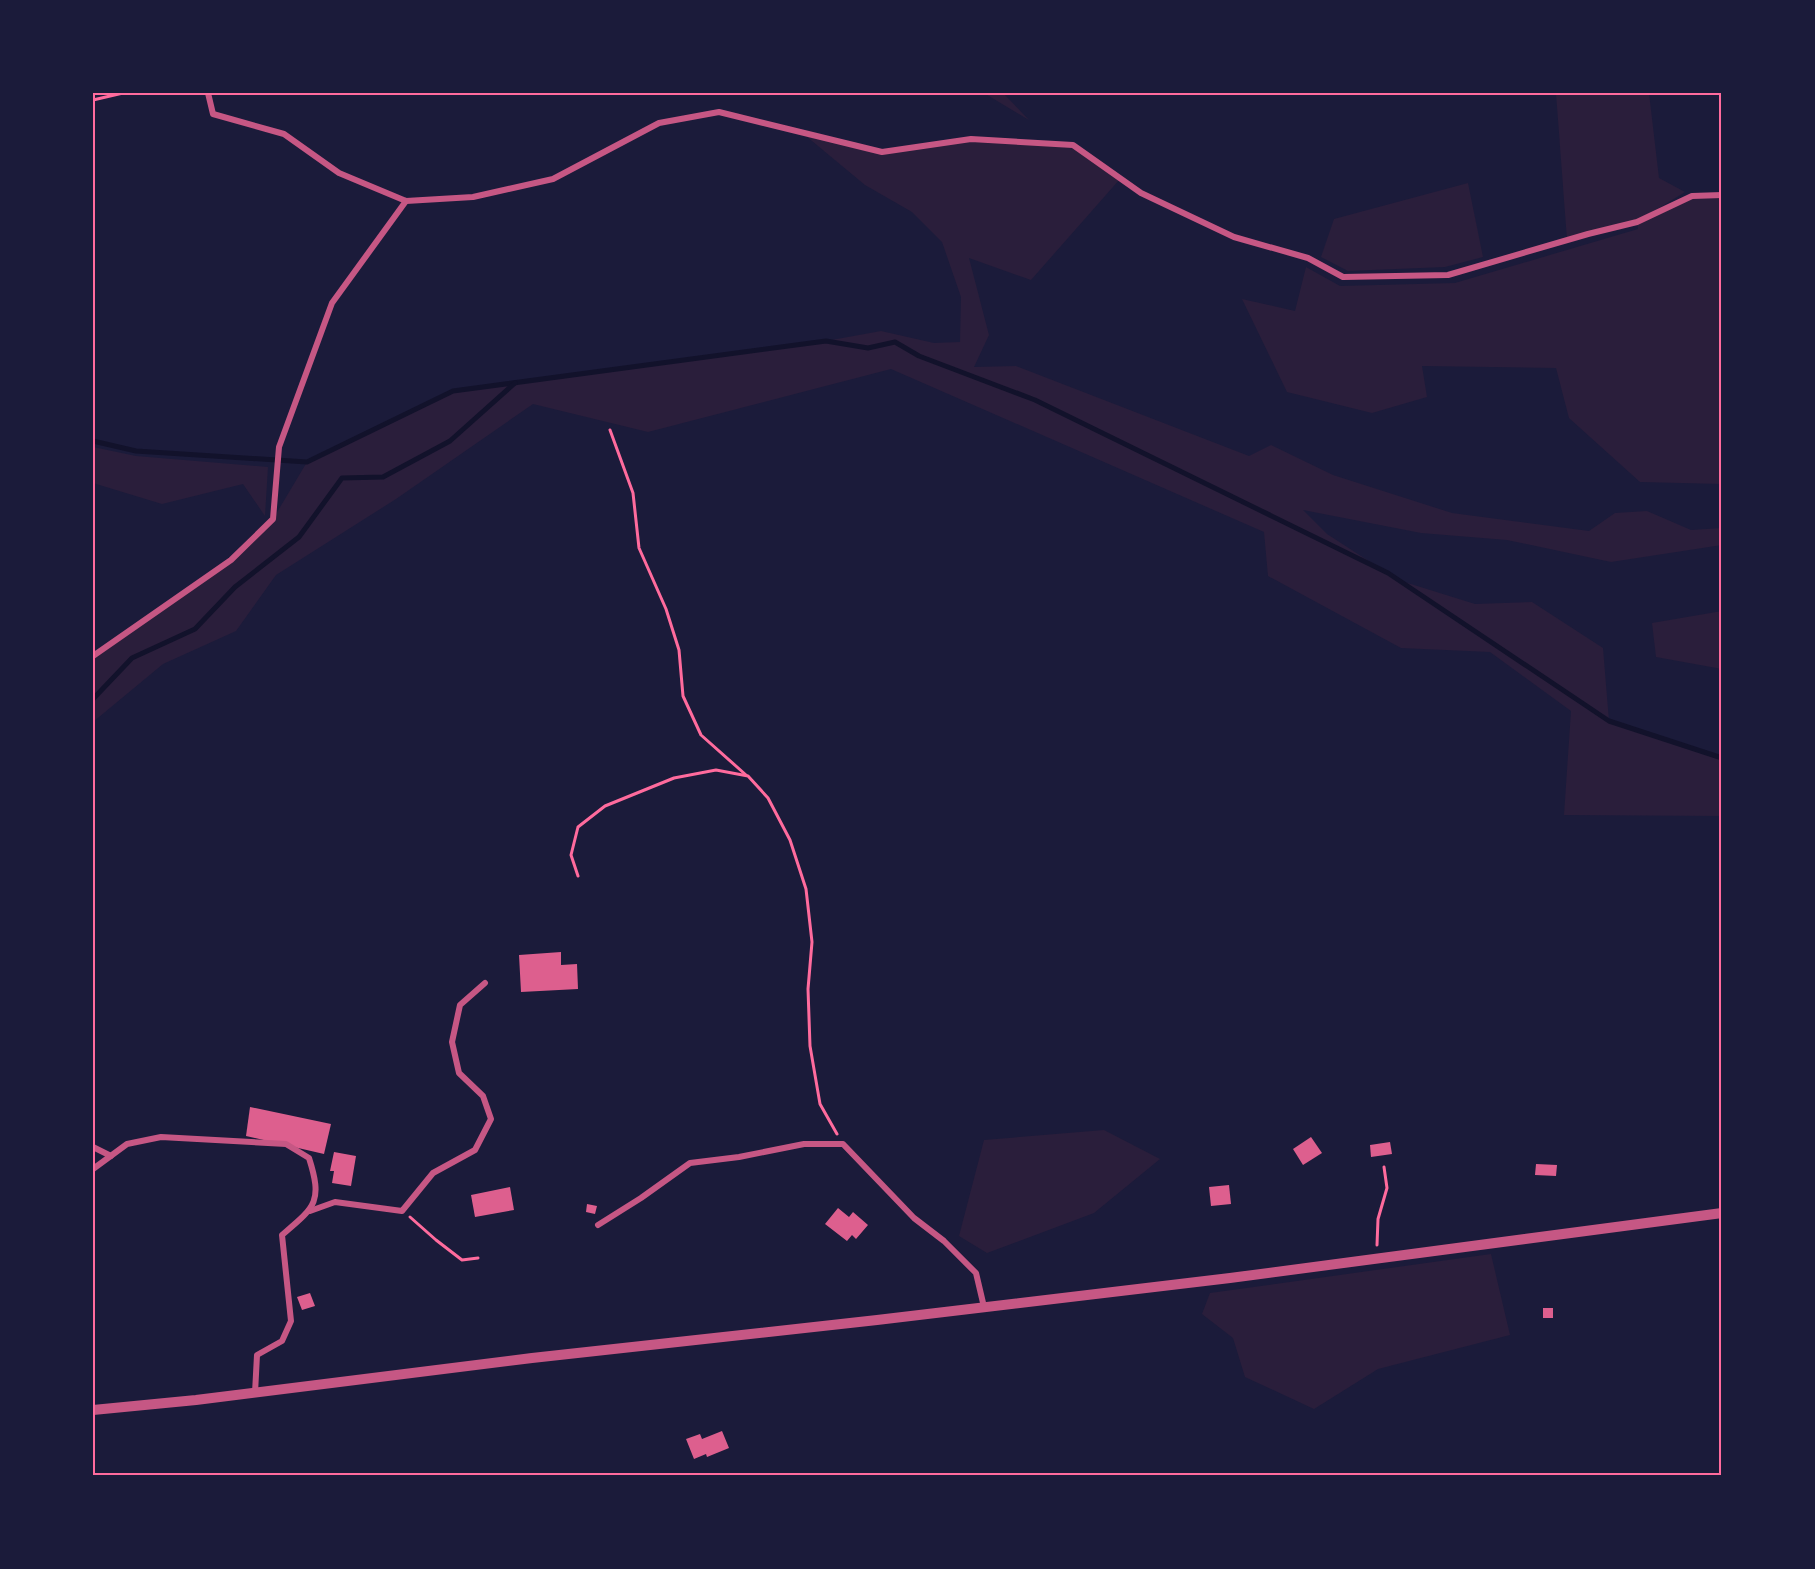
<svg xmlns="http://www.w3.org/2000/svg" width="1815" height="1569" font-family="'Noto Sans',sans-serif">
<rect width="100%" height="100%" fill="#1b1b3a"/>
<g fill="#2a1e3b">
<path d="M 984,93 L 1003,93 L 1029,120 Z"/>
<path d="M 1556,93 L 1649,93 L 1659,178 L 1685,192 L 1643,218 L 1692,196 L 1722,195 L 1722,484 L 1640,482 L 1569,418 L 1556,368 L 1422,366 L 1427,397 L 1372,413 L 1287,392 L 1242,299 L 1295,311 L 1306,267 L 1340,286 L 1455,283 L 1638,229 L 1637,222 L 1567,240 Z"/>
<path d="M 800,131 L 882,152 L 971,139 L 1073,145 L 1120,179 L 1031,280 L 969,258 L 989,335 L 974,367 L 1016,366 L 1249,456 L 1271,445 L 1333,475 L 1452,513 L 1589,531 L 1615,513 L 1647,511 L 1691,530 L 1722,528 L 1722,545 L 1611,562 L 1507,540 L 1421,533 L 1303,510 L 1327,534 L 1398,580 L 1475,604 L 1532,602 L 1603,648 L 1609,721 L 1722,758 L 1722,816 L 1564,815 L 1571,711 L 1490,652 L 1401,648 L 1268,576 L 1264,532 L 891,369 L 648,432 L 533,404 L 396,499 L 276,575 L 236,631 L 163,664 L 93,722 L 93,656 L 231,560 L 273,519 L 307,462 L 453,391 L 826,341 L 881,331 L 934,343 L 960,342 L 961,297 L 942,242 L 912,212 L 865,185 Z"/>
<path d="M 1468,183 L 1483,257 L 1445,267 L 1348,271 L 1321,257 L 1334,219 Z"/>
<path d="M 93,447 L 136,456 L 268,467 L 265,516 L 243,484 L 162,504 L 93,483 Z"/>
<path d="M 1722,611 L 1722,669 L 1656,657 L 1652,623 Z"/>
<path d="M 1104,1130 L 1160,1159 L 1094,1213 L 987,1253 L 959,1236 L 984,1140 Z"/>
<path d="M 1491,1254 L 1510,1335 L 1378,1369 L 1314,1409 L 1245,1377 L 1233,1338 L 1202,1314 L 1210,1293 Z"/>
</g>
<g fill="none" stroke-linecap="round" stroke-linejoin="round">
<g stroke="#12122b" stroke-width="5">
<path d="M 93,441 L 136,451 L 307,462 L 453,391 L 826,341 L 868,348 L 895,342 L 919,356 L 1035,400 L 1388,573 L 1609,721 L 1722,758"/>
<path d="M 93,699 L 132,658 L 195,629 L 235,587 L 299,537 L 342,478 L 383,477 L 450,441 L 515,383"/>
</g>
</g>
<g fill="#dd5f8e">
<path d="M 561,952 L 561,965 L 577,964 L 578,989 L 521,992 L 519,955 Z"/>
<path d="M 250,1107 L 331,1124 L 324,1154 L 246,1136 Z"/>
<path d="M 1311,1137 L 1322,1153 L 1303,1165 L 1293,1149 Z"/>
<path d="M 1390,1142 L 1392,1154 L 1371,1157 L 1370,1145 Z"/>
<path d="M 334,1152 L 356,1156 L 351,1186 L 332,1183 L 334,1171 L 330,1171 Z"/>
<path d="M 1536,1164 L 1557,1165 L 1556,1176 L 1535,1175 Z"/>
<path d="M 1229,1185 L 1231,1204 L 1211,1206 L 1209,1187 Z"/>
<path d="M 510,1187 L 514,1210 L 475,1217 L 471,1195 Z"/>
<path d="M 587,1204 L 597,1206 L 595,1214 L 586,1212 Z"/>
<path d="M 838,1208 L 849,1217 L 853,1212 L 868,1225 L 856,1239 L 852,1235 L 847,1241 L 825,1224 Z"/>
<path d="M 310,1293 L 315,1306 L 302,1310 L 297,1297 Z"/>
<rect x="1543" y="1308" width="10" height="10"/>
<path d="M 722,1431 L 729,1448 L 707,1457 L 706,1454 L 694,1459 L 686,1439 L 700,1434 L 702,1439 Z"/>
</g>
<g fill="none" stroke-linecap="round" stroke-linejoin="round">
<g stroke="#ff6b9d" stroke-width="3">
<path d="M 93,100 L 123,93"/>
<path d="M 610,430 L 633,493 L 639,548 L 666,609 L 679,650 L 683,696 L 701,735 L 746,775"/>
<path d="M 578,876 L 571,855 L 578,827 L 605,806 L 674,778 L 716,770 L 748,776 L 768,798 L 790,840 L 806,889 L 812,942 L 808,989 L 810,1046 L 820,1104 L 837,1134"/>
<path d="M 410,1217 L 436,1240 L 462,1260 L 478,1258"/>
<path d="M 1377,1245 L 1378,1219 L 1387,1188 L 1384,1167"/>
</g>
<g stroke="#c65784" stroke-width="6">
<path d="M 208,93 L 213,114 L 284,134 L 339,173 L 406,201 L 473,197 L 553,179 L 659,123 L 719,112 L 882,152 L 971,139 L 1073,145 L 1141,193 L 1234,237 L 1308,258 L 1343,277 L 1448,275 L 1588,234 L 1637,222 L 1692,196 L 1722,195"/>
<path d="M 93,656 L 231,560 L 273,519 L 279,447 L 332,303 L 406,201"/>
<path d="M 93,1147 L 111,1156"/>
<path d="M 93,1169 L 127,1144 L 161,1137 L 286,1144 L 309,1158 C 323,1202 315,1207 282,1235 L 291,1321 L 282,1341 L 257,1355 L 255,1393"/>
<path d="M 310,1211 L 335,1202 L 402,1211 L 433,1173 L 475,1150 L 491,1119 L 483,1096 L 459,1073 L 452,1042 L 460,1005 L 485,983"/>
<path d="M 598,1225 L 641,1198 L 690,1163 L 739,1157 L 804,1144 L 843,1144 L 914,1218 L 944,1241 L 976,1273 L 984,1307"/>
</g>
<path stroke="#c65784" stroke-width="10" d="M 93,1410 L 196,1400 L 532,1358 L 877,1320 L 1230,1278 L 1722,1213"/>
</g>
<rect width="1815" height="1569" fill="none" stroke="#1b1b3a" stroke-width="189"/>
<rect x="94" y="94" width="1626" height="1380" fill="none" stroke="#ff6b9d" stroke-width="2"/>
</svg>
